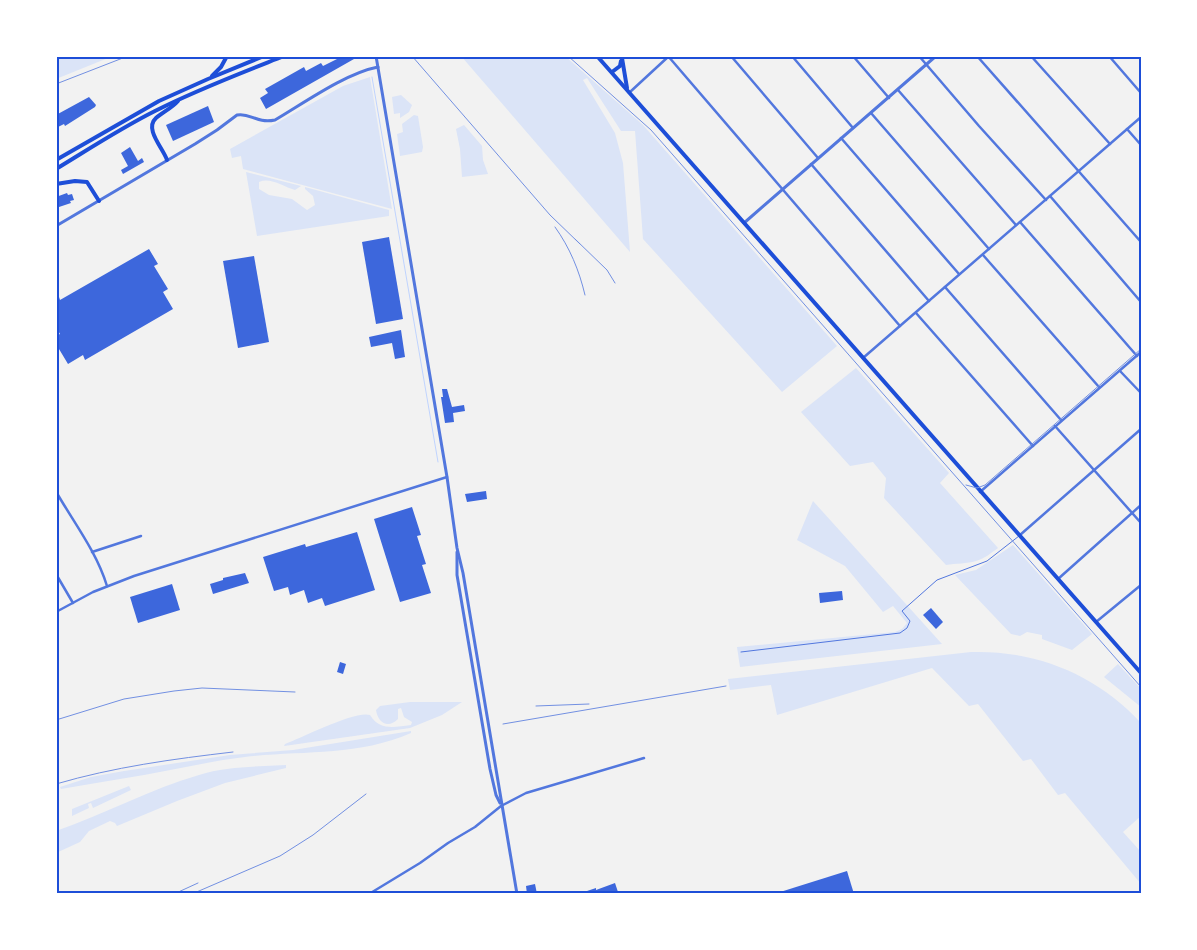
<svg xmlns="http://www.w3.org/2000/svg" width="1197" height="950" font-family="Poppins,sans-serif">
<rect width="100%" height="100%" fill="#f2f2f2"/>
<g fill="#dbe4f7">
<path d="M 56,56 L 113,56 L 56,79 Z"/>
<path d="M 461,56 L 565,56 L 643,125 L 837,346 L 782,392 L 643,239 L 635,131 L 621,131 L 587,78 L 583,80 L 615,133 L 623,163 L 630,252 Z"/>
<path d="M 370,77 L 392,209 L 243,169 L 241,156 L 232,158 L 230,149 L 343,86 Z"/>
<path d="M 401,95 L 412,105 L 409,112 L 400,118 L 400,113 L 394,114 L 392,97 Z"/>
<path d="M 414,115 L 418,116 L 423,147 L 422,152 L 400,156 L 397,134 L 403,132 L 402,124 Z"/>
<path d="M 464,125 L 482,146 L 483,160 L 488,174 L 462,177 L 460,149 L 456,129 Z"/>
<path d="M 246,172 L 301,186 L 295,190 C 283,187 271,177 259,182 L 259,189 L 269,195 L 292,199 L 307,210 L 315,205 L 313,196 L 305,189 L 305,187 L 389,210 L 389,216 L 257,236 Z"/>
<path d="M 856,368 L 949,473 L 940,483 L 998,548 C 991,553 984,559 976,561 C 967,564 956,563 946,565 L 884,498 L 886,478 L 873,462 L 850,466 L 801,412 Z"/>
<path d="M 813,501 L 942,644 L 740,667 L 737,647 L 895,632 L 902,629 L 907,623 L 893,606 L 883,612 L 845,566 L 797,540 Z"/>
<path d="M 1013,545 L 1092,634 L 1072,650 L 1042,639 L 1042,635 L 1027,632 L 1020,636 L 1011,634 L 955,575 L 976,570 Z"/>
<path d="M 971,652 C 1036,650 1097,675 1141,723 L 1141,816 L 1123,832 L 1141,852 L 1141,884 L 1065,793 L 1058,795 L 1031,759 L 1023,761 L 978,704 L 969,706 L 932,668 L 777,715 L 771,685 L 730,690 L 728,679 Z"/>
<path d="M 1118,664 L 1141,689 L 1141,707 L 1104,677 Z"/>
<path d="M 410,702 L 462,702 L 442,715 L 410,728 L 284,746 L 285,744 C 301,738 356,710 370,715 C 380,731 394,727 411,725 L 412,722 L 404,717 L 401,708 L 398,709 L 398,719 C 388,729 378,723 376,710 L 380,706 Z"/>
<path d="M 411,731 L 411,733 C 356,757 303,750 245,757 C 211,761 178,769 144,775 C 116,780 88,784 61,789 L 60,787 L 91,777 L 124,771 L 230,755 L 293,750 Z"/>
<path d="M 286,765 L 286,768 L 225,783 L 177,801 L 117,826 L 115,823 L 110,821 L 89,831 L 80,842 L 56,853 L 56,831 C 105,814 150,789 199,775 C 227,766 257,767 286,765 Z"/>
<path d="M 129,786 L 131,790 L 93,808 L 91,803 L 88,804 L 89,808 L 72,816 L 72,809 Z"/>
</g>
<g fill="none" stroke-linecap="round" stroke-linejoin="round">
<path stroke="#bfd3fe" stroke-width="1" d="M 372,77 L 438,462"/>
</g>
<g fill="#3d67dc">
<path d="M 343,56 L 352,56 L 354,59 L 266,109 L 260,98 L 268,93 L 265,89 L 304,67 L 306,71 L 321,63 L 323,66 Z"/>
<path d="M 89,97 L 96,105 L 95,107 L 65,126 L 64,124 L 56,128 L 56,115 Z"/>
<path d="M 208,106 L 214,122 L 173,141 L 166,125 Z"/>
<path d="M 130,147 L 138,161 L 142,158 L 144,162 L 123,174 L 121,170 L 128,166 L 121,153 Z"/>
<path d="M 67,193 L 68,195 L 72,194 L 74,200 L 70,201 L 71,203 L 56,208 L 56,197 Z"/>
<path d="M 389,237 L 403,319 L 376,324 L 362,242 Z"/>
<path d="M 149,249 L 158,264 L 154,266 L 168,289 L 163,292 L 173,309 L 85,360 L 83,355 L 68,364 L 56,344 L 56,336 L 60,334 L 56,327 L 56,298 L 59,297 L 60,300 Z"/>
<path d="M 254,256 L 269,342 L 238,348 L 223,261 Z"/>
<path d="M 401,330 L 405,357 L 395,359 L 392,343 L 371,347 L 369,337 Z"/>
<path d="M 442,389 L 447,389 L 452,407 L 464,405 L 465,411 L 453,413 L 454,422 L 445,423 L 441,397 L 443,397 Z"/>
<path d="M 486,491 L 487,499 L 467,502 L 465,494 Z"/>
<path d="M 412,507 L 421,535 L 417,536 L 426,564 L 422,565 L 431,593 L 400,602 L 374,519 Z"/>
<path d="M 357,532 L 375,590 L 325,606 L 322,598 L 308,603 L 304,590 L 290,595 L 288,587 L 274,591 L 263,557 L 305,544 L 306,547 Z"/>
<path d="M 245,573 L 249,583 L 213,594 L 210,584 L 223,580 L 223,578 Z"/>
<path d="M 172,584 L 180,610 L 138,623 L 130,597 Z"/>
<path d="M 842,591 L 843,600 L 820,603 L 819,593 Z"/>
<path d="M 931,608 L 943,622 L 936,629 L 923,615 Z"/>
<path d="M 340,662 L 346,664 L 343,674 L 337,672 Z"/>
<path d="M 847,871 L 854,894 L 778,894 L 777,893 Z"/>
<path d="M 615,883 L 618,892 L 612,894 L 585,894 L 584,892 L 596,888 L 596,890 Z"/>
<path d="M 535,884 L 537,894 L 527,894 L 526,886 Z"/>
</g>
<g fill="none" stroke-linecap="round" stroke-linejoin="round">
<path stroke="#5277de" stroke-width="1" d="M 741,652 L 900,633 L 907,628 L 910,621 L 902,611 L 937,580 L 987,561 L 1019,536"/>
<g stroke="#5277de" stroke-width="2.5">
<path d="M 668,56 L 900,326"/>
<path d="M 731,56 L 818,158"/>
<path d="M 792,56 L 853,128"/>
<path d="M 853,56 L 889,98"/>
<path d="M 919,56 L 979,126 L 1046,200"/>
<path d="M 977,56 L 1141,242"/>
<path d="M 1031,56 L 1110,144"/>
<path d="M 1109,56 L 1141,93"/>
<path d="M 898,90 L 1016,225"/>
<path d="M 630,92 L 669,56"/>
<path d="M 871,113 L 989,249"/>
<path d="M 1127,129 L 1141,145"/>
<path d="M 841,138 L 959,274"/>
<path d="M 811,164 L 929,301"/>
<path d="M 1050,196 L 1141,302"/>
<path d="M 1020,222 L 1137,356"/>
<path d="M 983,255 L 1099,387"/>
<path d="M 945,287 L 1061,420"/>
<path d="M 916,313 L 1033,446"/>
<path d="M 863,358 L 1141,117"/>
<path d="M 1120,371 L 1141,393"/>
<path d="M 1055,426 L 1141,523"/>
<path d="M 980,492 L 1141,352"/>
<path d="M 58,495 C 75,524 97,553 107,586"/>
<path d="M 1020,535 L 1141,429"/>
<path d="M 92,552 L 141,536"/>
<path d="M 56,574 L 73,603"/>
<path d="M 1058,579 L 1141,505"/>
<path d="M 56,612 L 93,592 L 134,576 L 447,477"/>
<path d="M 1096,622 L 1141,585"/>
<path d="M 369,894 L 420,863 L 448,843 L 475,827 L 501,806 L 526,793 L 644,758"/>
</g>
<g stroke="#5277de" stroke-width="3">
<path d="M 376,56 L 447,477 L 457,548 L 463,573 L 517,894"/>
<path d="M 744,223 L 936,56"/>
<path d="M 56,226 L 195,144 L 217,130 L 237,115 C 250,112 256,124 275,120 C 304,103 346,73 378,67"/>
<path d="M 457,552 L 457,575 L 490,769 L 496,795 L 500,803"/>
</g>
<g stroke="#1d4ed8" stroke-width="4">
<path d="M 597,56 L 1141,673"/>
<path d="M 622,58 L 627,88"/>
<path d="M 612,72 L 620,66 L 621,61"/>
</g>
<g stroke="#1d4ed8" stroke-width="4">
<path d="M 212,76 L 221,67 L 227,56"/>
<path d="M 56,160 L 159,101 L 208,79 L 264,56"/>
<path d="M 167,160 C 163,148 144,129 156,118 C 163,112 172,108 178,101"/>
<path d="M 56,169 C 89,149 121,128 155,111 C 196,90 241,73 284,56"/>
<path d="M 56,184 L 75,181 L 87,182 L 99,201"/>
</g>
<g stroke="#7290e2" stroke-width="1">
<path d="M 568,56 L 651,130 L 1141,687"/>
<path d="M 56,84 L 128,56"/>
<path d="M 966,485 L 977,488 L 985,485 L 1141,349"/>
</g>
<g stroke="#7290e2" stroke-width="1">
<path d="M 412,56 L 550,215 L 580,244"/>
<path d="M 555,227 C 570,248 579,270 585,295"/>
<path d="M 575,239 L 607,270 L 615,283"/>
<path d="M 536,706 L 589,704"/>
<path d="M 56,720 L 124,699 L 174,691 L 202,688 L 295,692"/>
<path d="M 503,724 L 726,686"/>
<path d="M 56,784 C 114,767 173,759 233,752"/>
<path d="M 174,894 L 198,883"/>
<path d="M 192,894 L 280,856 L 313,835 L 366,794"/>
</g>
</g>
<rect width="1197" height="950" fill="none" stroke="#ffffff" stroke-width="115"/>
<rect x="58" y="58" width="1082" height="834" fill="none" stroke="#1d4ed8" stroke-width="2"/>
</svg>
